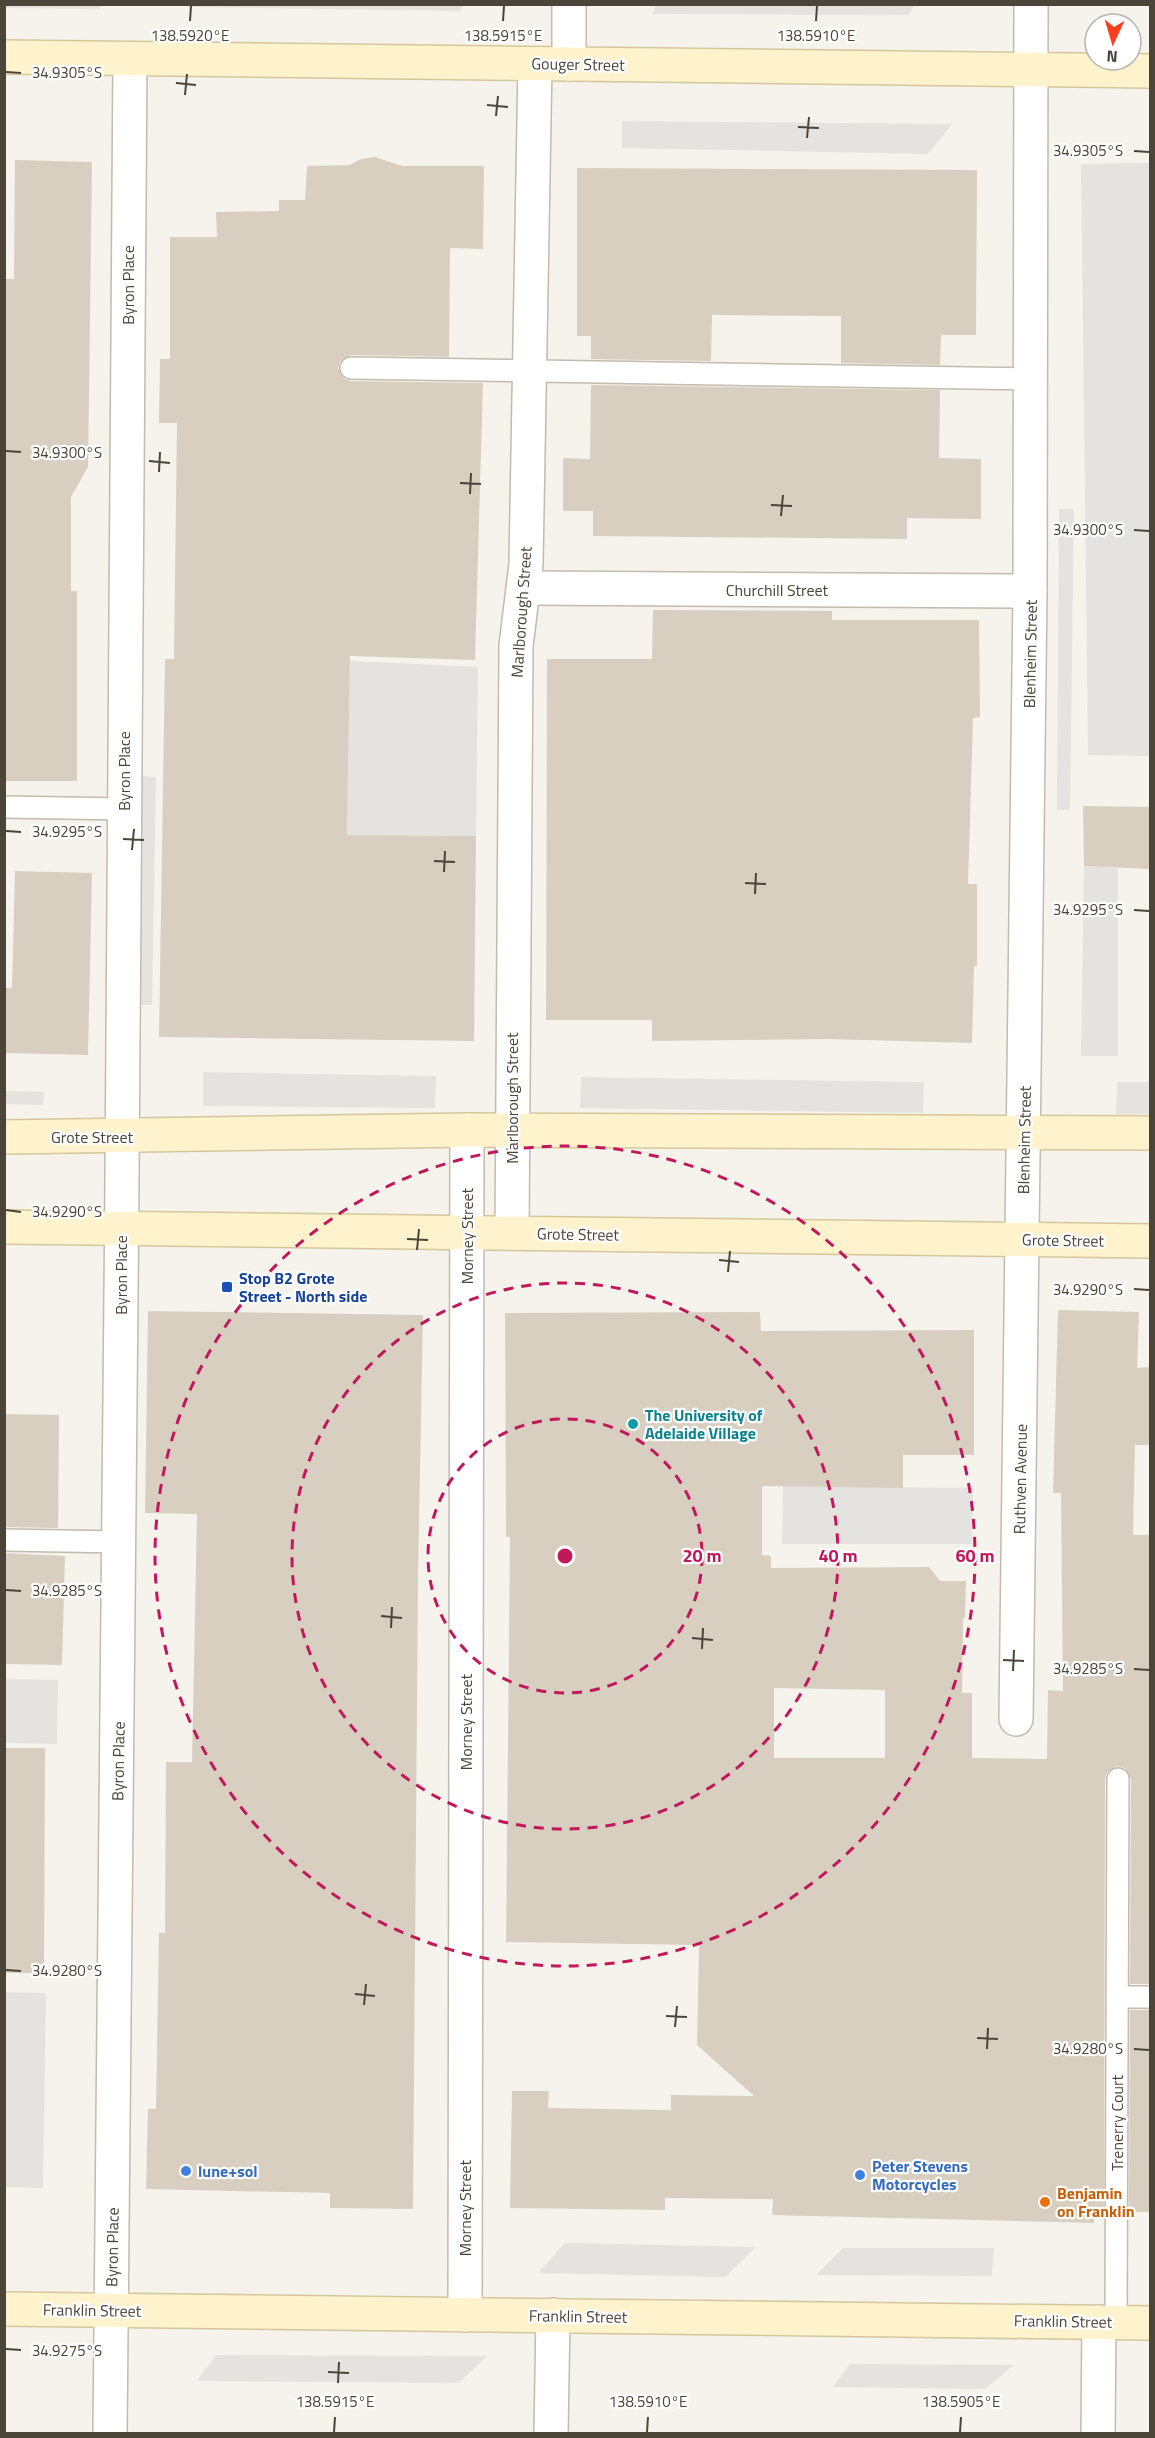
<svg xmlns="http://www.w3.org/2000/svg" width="1155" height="2438" font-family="'Titillium Web',sans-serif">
<rect width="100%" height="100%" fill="#f6f3ec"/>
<g fill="#e5e3e0">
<path d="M 5,4 L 100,5 L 100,9 L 5,8 Z"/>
<path d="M 657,4 L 914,4 L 914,5 L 909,15 L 652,14 Z"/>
<path d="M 189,5 L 189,4 L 463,5 L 460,11 L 188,7 Z"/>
<path d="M 622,121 L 952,124 L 928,154 L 622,148 Z"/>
<path d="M 1150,163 L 1150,756 L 1088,755 L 1081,164 Z"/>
<path d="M 1059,509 L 1074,509 L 1070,810 L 1057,810 Z"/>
<path d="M 350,661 L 478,667 L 476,836 L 347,835 Z"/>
<path d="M 141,776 L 156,777 L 152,1005 L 138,1005 Z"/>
<path d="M 1084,866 L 1118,868 L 1118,1056 L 1081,1056 Z"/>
<path d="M 203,1072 L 436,1076 L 435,1108 L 203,1106 Z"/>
<path d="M 581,1077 L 924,1082 L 923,1113 L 580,1108 Z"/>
<path d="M 1117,1082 L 1150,1082 L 1150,1114 L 1116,1114 Z"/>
<path d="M 5,1091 L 44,1092 L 43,1105 L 5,1104 Z"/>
<path d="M 783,1486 L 973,1488 L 972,1544 L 782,1544 Z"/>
<path d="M 5,1679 L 58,1680 L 57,1744 L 5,1743 Z"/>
<path d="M 5,1992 L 46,1993 L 43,2188 L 5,2187 Z"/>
<path d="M 565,2243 L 756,2247 L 725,2277 L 538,2273 Z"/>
<path d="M 843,2248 L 994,2248 L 992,2276 L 816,2275 Z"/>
<path d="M 216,2355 L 487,2356 L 459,2383 L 197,2381 Z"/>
<path d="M 850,2364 L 1014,2365 L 985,2389 L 833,2387 Z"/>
</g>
<g fill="#d8cfc1" fill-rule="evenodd">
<path d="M 375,157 L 402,166 L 484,166 L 483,249 L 450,248 L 449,357 L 351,355 L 340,361 L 338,368 L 344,379 L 351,381 L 483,383 L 475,660 L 350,656 L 347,835 L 476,836 L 474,1041 L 159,1037 L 165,659 L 174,659 L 177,423 L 159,423 L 160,359 L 170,359 L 170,237 L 217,237 L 216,212 L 279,211 L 279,200 L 305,200 L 307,166 L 349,165 L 361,159 Z"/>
<path d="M 15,160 L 92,162 L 88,467 L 71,497 L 71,591 L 77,591 L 77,781 L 4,781 L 4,279 L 14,279 Z"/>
<path d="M 577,168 L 977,170 L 976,335 L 941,335 L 940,365 L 841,363 L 841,316 L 712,315 L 711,361 L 591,359 L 591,336 L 577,336 Z"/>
<path d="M 591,385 L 940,390 L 939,458 L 981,459 L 981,519 L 907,518 L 907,539 L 593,536 L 593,511 L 563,511 L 563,458 L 590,459 Z"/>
<path d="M 653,610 L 832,611 L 832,620 L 979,620 L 980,717 L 973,718 L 968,884 L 977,884 L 977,966 L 974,966 L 972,1043 L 828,1039 L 652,1041 L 652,1020 L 546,1020 L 547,659 L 652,659 Z"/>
<path d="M 1083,806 L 1150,807 L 1150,869 L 1084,866 Z"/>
<path d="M 15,871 L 92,873 L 88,1055 L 4,1053 L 4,988 L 12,988 Z"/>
<path d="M 1058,1310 L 1139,1312 L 1137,1368 L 1150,1367 L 1150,1445 L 1135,1445 L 1133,1535 L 1150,1535 L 1150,1984 L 1130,1984 L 1131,1779 L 1125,1768 L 1117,1766 L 1107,1772 L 1105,1779 L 1104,2212 L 1094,2212 L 1094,2223 L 772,2215 L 773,2199 L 665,2198 L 665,2210 L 510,2208 L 512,2091 L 549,2091 L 548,2108 L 671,2110 L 671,2095 L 754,2096 L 697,2045 L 699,1945 L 506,1942 L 510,1537 L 506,1537 L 505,1313 L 760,1312 L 761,1331 L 974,1330 L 974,1455 L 903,1455 L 903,1488 L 762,1486 L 762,1555 L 771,1556 L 771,1568 L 929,1567 L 940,1581 L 966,1581 L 965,1618 L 963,1618 L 962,1693 L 972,1693 L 972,1758 L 1047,1759 L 1048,1690 L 1063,1691 L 1061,1493 L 1053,1493 ZM 774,1688 L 885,1690 L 885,1758 L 774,1758 Z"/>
<path d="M 148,1311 L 423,1315 L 418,1575 L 413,2209 L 330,2208 L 330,2193 L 146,2189 L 148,2109 L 156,2109 L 159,1933 L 165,1933 L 166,1762 L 192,1762 L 197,1514 L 145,1513 Z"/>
<path d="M 4,1414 L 59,1415 L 58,1528 L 4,1527 Z"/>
<path d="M 4,1553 L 65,1556 L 62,1665 L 4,1664 Z"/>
<path d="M 4,1748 L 45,1748 L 44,1973 L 4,1973 Z"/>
<path d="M 1130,2010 L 1150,2010 L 1150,2212 L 1129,2212 Z"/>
</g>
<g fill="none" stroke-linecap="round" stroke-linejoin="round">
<defs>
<g id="lane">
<path d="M 351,368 L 1031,379"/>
<path d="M 4,807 L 124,809"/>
<path d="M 4,1540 L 121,1542"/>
<path d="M 1117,1997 L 1150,1997"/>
<path d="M 1116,2322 L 1118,1779"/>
</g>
<g id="street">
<path d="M 569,64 L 569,4"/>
<path d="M 525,588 L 1030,591"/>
<path d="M 512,1233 L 516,646 L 526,564 L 535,64"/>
<path d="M 1016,1719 L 1030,591 L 1031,4"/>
<path d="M 465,2315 L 467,1130"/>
<path d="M 110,2434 C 120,1642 124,851 130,59"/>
<path d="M 551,2434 L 553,2315"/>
<path d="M 1098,2434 L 1099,2322"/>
</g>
<g id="secondary">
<path d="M 4,57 L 1150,71"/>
<path d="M 4,1137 L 467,1130 L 1150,1133"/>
<path d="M 4,1227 L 1150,1241"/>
<path d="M 4,2309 L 1150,2323"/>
</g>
</defs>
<use href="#lane" stroke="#c2bbae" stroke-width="24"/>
<use href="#street" stroke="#c2bbae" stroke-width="36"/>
<use href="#secondary" stroke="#d6c79b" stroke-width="36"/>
<use href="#lane" stroke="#fff" stroke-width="21"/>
<use href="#street" stroke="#fff" stroke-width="33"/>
<use href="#secondary" stroke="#fff3cd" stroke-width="33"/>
</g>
<path fill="none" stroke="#4b4439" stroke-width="2" d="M 190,21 L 191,6M 503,21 L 504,6M 816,21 L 817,6M 6,72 L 21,73M 176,83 L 196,85M 185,95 L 187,74M 487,105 L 508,107M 496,116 L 498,96M 798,127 L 819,128M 807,138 L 809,117M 1134,151 L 1149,152M 6,451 L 21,452M 149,461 L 170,463M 159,472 L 160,452M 460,483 L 481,484M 470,494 L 471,473M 771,505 L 792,506M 781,516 L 783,495M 1134,530 L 1149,531M 6,831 L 21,832M 123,839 L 144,840M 132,850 L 134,829M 434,861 L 455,862M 444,872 L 445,851M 745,883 L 766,884M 755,894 L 756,873M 1134,910 L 1149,911M 6,1210 L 21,1212M 407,1239 L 428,1240M 417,1250 L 419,1229M 719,1260 L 739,1262M 728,1272 L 730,1251M 1134,1289 L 1149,1290M 6,1590 L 21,1591M 381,1616 L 402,1618M 391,1628 L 392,1607M 692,1638 L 713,1640M 702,1649 L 703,1628M 1003,1660 L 1024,1661M 1134,1669 L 1149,1670M 1013,1671 L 1014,1650M 6,1970 L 21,1971M 355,1994 L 375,1996M 364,2005 L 366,1984M 666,2016 L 687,2017M 675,2027 L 677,2006M 977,2038 L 998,2039M 987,2049 L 988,2028M 1134,2049 L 1149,2050M 6,2349 L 21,2350M 328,2372 L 349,2373M 338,2383 L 339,2362M 334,2432 L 335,2417M 647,2432 L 648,2417M 960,2432 L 961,2417"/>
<g fill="none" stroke="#c2185b" stroke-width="3" stroke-dasharray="10 8">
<circle cx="565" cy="1556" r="137"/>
<circle cx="565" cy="1556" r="273"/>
<circle cx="565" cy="1556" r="410"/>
</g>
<rect fill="#1a4fb4" stroke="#fff" stroke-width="2" x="221" y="1281" width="12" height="12" rx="3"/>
<circle fill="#0f9aa8" stroke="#fff" stroke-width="2" cx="633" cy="1424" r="6"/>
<g fill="#3f7fe0" stroke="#fff" stroke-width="2">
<circle cx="186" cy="2171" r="6"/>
<circle cx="860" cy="2175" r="6"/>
</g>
<circle fill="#e8710a" stroke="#fff" stroke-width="2" cx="1045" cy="2202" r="6"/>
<g text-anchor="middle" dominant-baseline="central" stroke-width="4.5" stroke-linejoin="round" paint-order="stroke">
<g font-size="16" fill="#4b4439" stroke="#fff">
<text transform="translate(578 64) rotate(1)">Gouger Street</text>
<text transform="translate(128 285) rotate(-90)">Byron Place</text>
<text x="777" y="590">Churchill Street</text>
<text transform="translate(521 612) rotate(-86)">Marlborough Street</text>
<text transform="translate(1030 654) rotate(-89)">Blenheim Street</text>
<text transform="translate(124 771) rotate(-90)">Byron Place</text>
<text transform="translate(512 1098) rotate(-90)">Marlborough Street</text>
<text x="92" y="1137">Grote Street</text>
<text transform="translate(1024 1140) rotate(-89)">Blenheim Street</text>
<text transform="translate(578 1234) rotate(1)">Grote Street</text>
<text transform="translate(467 1236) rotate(-90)">Morney Street</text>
<text transform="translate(1063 1240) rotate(1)">Grote Street</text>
<text transform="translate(121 1275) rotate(-90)">Byron Place</text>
<text transform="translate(1020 1479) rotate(-89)">Ruthven Avenue</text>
<text transform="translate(466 1722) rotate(-90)">Morney Street</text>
<text transform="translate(118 1761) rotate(-89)">Byron Place</text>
<text transform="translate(1117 2123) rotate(-90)">Trenerry Court</text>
<text transform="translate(465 2208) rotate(-90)">Morney Street</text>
<text transform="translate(112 2247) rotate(-89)">Byron Place</text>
<text transform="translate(92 2310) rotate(1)">Franklin Street</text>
<text transform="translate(578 2316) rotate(1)">Franklin Street</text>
<text transform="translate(1063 2321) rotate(1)">Franklin Street</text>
</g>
<g font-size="16" font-weight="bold" fill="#164399" stroke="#fff" text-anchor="start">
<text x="239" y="1278">Stop B2 Grote<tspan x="239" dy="18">Street - North side</tspan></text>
</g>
<g font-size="16" font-weight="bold" fill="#0d838f" stroke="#fff" text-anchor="start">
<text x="645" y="1415">The University of<tspan x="645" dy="18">Adelaide Village</tspan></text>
</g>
<g font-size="16" font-weight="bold" fill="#366cbe" stroke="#fff" text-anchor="start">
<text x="872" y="2166">Peter Stevens<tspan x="872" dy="18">Motorcycles</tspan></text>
<text x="198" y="2171">lune+sol</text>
</g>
<g font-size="16" font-weight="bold" fill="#c56008" stroke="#fff" text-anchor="start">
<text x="1057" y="2193">Benjamin<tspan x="1057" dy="18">on Franklin</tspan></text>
</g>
</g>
<g font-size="15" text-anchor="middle" fill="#4b4439" stroke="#fff" stroke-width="4.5" stroke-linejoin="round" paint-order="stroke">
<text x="190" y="41">138.5920°E</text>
<text x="503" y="41">138.5915°E</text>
<text x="816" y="41">138.5910°E</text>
<text x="67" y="78">34.9305°S</text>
<text x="1088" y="156">34.9305°S</text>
<text x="67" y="458">34.9300°S</text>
<text x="1088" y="535">34.9300°S</text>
<text x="67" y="837">34.9295°S</text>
<text x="1088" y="915">34.9295°S</text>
<text x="67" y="1217">34.9290°S</text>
<text x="1088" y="1295">34.9290°S</text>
<text x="67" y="1596">34.9285°S</text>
<text x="1088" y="1674">34.9285°S</text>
<text x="67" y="1976">34.9280°S</text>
<text x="1088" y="2054">34.9280°S</text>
<text x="67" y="2356">34.9275°S</text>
<text x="335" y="2407">138.5915°E</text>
<text x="648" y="2407">138.5910°E</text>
<text x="961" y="2407">138.5905°E</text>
</g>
<circle cx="565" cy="1556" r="9" fill="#c2185b" stroke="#fff" stroke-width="3"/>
<g font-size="18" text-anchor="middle" font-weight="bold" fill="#c2185b" stroke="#fff" stroke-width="4.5" stroke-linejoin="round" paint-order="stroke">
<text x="702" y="1562">20 m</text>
<text x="838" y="1562">40 m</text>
<text x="975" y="1562">60 m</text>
</g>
<rect width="1155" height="2438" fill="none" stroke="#4b4439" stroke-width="12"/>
<g transform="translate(1113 42) rotate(184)"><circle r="28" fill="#ffffff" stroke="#b7b4b0" stroke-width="1.5"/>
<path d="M0-4.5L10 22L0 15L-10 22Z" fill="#fc3f1d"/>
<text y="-9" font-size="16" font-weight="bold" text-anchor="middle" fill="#4b4439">N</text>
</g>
</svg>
